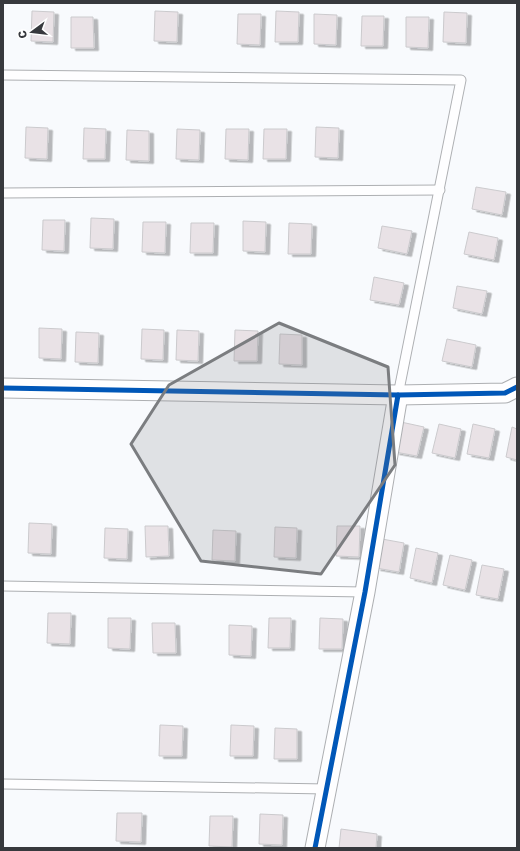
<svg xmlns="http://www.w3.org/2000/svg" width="520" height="851" font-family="'Golos Text',sans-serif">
<defs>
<filter id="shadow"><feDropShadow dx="4.5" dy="2.5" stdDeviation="0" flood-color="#0004"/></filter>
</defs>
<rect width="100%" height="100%" fill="#f8fafd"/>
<g fill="#e9e2e6" stroke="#cbcacd" filter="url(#shadow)">
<path d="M 32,11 L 54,12 L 53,42 L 31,41 Z"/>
<path d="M 155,11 L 178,12 L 177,42 L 154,41 Z"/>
<path d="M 276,11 L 299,12 L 298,42 L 275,42 Z"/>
<path d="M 444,12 L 467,13 L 466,43 L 443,42 Z"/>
<path d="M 238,14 L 261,14 L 260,45 L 237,44 Z"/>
<path d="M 314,14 L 337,15 L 336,45 L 314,44 Z"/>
<path d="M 362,16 L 384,16 L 383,46 L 361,46 Z"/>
<path d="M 71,17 L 93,17 L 94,48 L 71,48 Z"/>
<path d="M 406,17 L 429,17 L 428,48 L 406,47 Z"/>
<path d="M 26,127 L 48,128 L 47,159 L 25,158 Z"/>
<path d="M 316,127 L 339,128 L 338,158 L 315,157 Z"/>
<path d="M 84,128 L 106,129 L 105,159 L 83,159 Z"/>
<path d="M 177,129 L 200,130 L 199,160 L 176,159 Z"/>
<path d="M 226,129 L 249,129 L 248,160 L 225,159 Z"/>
<path d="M 264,129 L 287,129 L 286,159 L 263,159 Z"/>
<path d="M 127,130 L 149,131 L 149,161 L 126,160 Z"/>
<path d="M 476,187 L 506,192 L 502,215 L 472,209 Z"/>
<path d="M 91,218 L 114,219 L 113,249 L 90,248 Z"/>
<path d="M 43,220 L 65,220 L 64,251 L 42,250 Z"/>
<path d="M 243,221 L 266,222 L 265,252 L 243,251 Z"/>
<path d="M 143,222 L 166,222 L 165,253 L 142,252 Z"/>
<path d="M 191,223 L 214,223 L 213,253 L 190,253 Z"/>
<path d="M 289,223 L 312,224 L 311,254 L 288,254 Z"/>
<path d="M 382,226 L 412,231 L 407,254 L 378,248 Z"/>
<path d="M 469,232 L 498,238 L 494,260 L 464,254 Z"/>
<path d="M 374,277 L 404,283 L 399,305 L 370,300 Z"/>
<path d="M 457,286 L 487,291 L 482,314 L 453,308 Z"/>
<path d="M 39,328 L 62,329 L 61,359 L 39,358 Z"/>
<path d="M 142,329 L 164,330 L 163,360 L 141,359 Z"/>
<path d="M 177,330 L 199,331 L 198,361 L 176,360 Z"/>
<path d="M 235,330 L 258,331 L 257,361 L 234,361 Z"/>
<path d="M 76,332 L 99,333 L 98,363 L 75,362 Z"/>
<path d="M 280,334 L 302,335 L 302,365 L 279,364 Z"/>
<path d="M 447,339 L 476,345 L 472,367 L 442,361 Z"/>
<path d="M 401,422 L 424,427 L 417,456 L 395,452 Z"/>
<path d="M 439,424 L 461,429 L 455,458 L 432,453 Z"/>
<path d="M 473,424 L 495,429 L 489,458 L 467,454 Z"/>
<path d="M 512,427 L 517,429 L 517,460 L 506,457 Z"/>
<path d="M 29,523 L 52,524 L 51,554 L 28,553 Z"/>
<path d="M 145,526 L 168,526 L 169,556 L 146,557 Z"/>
<path d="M 337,526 L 360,526 L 359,557 L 336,556 Z"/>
<path d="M 275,527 L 297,528 L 296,558 L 274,557 Z"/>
<path d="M 105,528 L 128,529 L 127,559 L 104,558 Z"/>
<path d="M 213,530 L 236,531 L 235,561 L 212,560 Z"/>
<path d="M 382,539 L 404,543 L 399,572 L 376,568 Z"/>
<path d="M 416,548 L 438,553 L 432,583 L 410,578 Z"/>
<path d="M 450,555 L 472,560 L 465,590 L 443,585 Z"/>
<path d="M 482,565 L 504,569 L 498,599 L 476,595 Z"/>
<path d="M 48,613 L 71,613 L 70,644 L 47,643 Z"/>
<path d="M 108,618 L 131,618 L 130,649 L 108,648 Z"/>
<path d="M 269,618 L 291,618 L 290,648 L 268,648 Z"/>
<path d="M 320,618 L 343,619 L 342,649 L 319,649 Z"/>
<path d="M 152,623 L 175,623 L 176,653 L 153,653 Z"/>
<path d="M 229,625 L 252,626 L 251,656 L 229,655 Z"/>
<path d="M 160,725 L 183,726 L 182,756 L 159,756 Z"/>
<path d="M 231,725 L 254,726 L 253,756 L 230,756 Z"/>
<path d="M 275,728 L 297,729 L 297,759 L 274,759 Z"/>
<path d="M 117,813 L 142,813 L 141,842 L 116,841 Z"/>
<path d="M 260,814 L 283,815 L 282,845 L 259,844 Z"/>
<path d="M 210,816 L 233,816 L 232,847 L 209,846 Z"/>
<path d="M 341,829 L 377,834 L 376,848 L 339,848 Z"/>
</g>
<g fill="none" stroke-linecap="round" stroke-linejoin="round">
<defs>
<g id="lane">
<path d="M 3,75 L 461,80 L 398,395"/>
<path d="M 3,193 L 440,190"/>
<path d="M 3,586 L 365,592"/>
<path d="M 3,784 L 327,789"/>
</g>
<g id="street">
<path d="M 3,388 L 398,395 L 505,393 L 517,387"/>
<path d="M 315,848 L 365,592 L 398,395"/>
</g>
</defs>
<use href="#lane" stroke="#adafb2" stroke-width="11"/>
<use href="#street" stroke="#adafb2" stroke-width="21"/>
<use href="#lane" stroke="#fefeff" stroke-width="9"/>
<use href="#street" stroke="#fefeff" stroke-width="19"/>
<defs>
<g id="cycleway">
<path d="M 3,388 L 398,395 L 505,393 L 517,387"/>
<path d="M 315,848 L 365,592 L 398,395"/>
</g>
</defs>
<use href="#cycleway" stroke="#fff" stroke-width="8"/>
<use href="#cycleway" stroke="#0057b8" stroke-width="5"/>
</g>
<path fill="#7b7d80" fill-opacity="0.2" stroke="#7b7d80" stroke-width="3" stroke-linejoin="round" d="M 279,323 L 388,367 L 395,465 L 321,574 L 201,561 L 131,444 L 169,385 Z"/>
<rect width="520" height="851" fill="none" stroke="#37393d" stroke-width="8"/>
<g transform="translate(32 32) rotate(255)" stroke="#ffffff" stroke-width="3" paint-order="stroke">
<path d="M0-3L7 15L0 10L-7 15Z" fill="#37393d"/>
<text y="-6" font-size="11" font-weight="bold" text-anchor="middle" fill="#37393d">С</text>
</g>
</svg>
